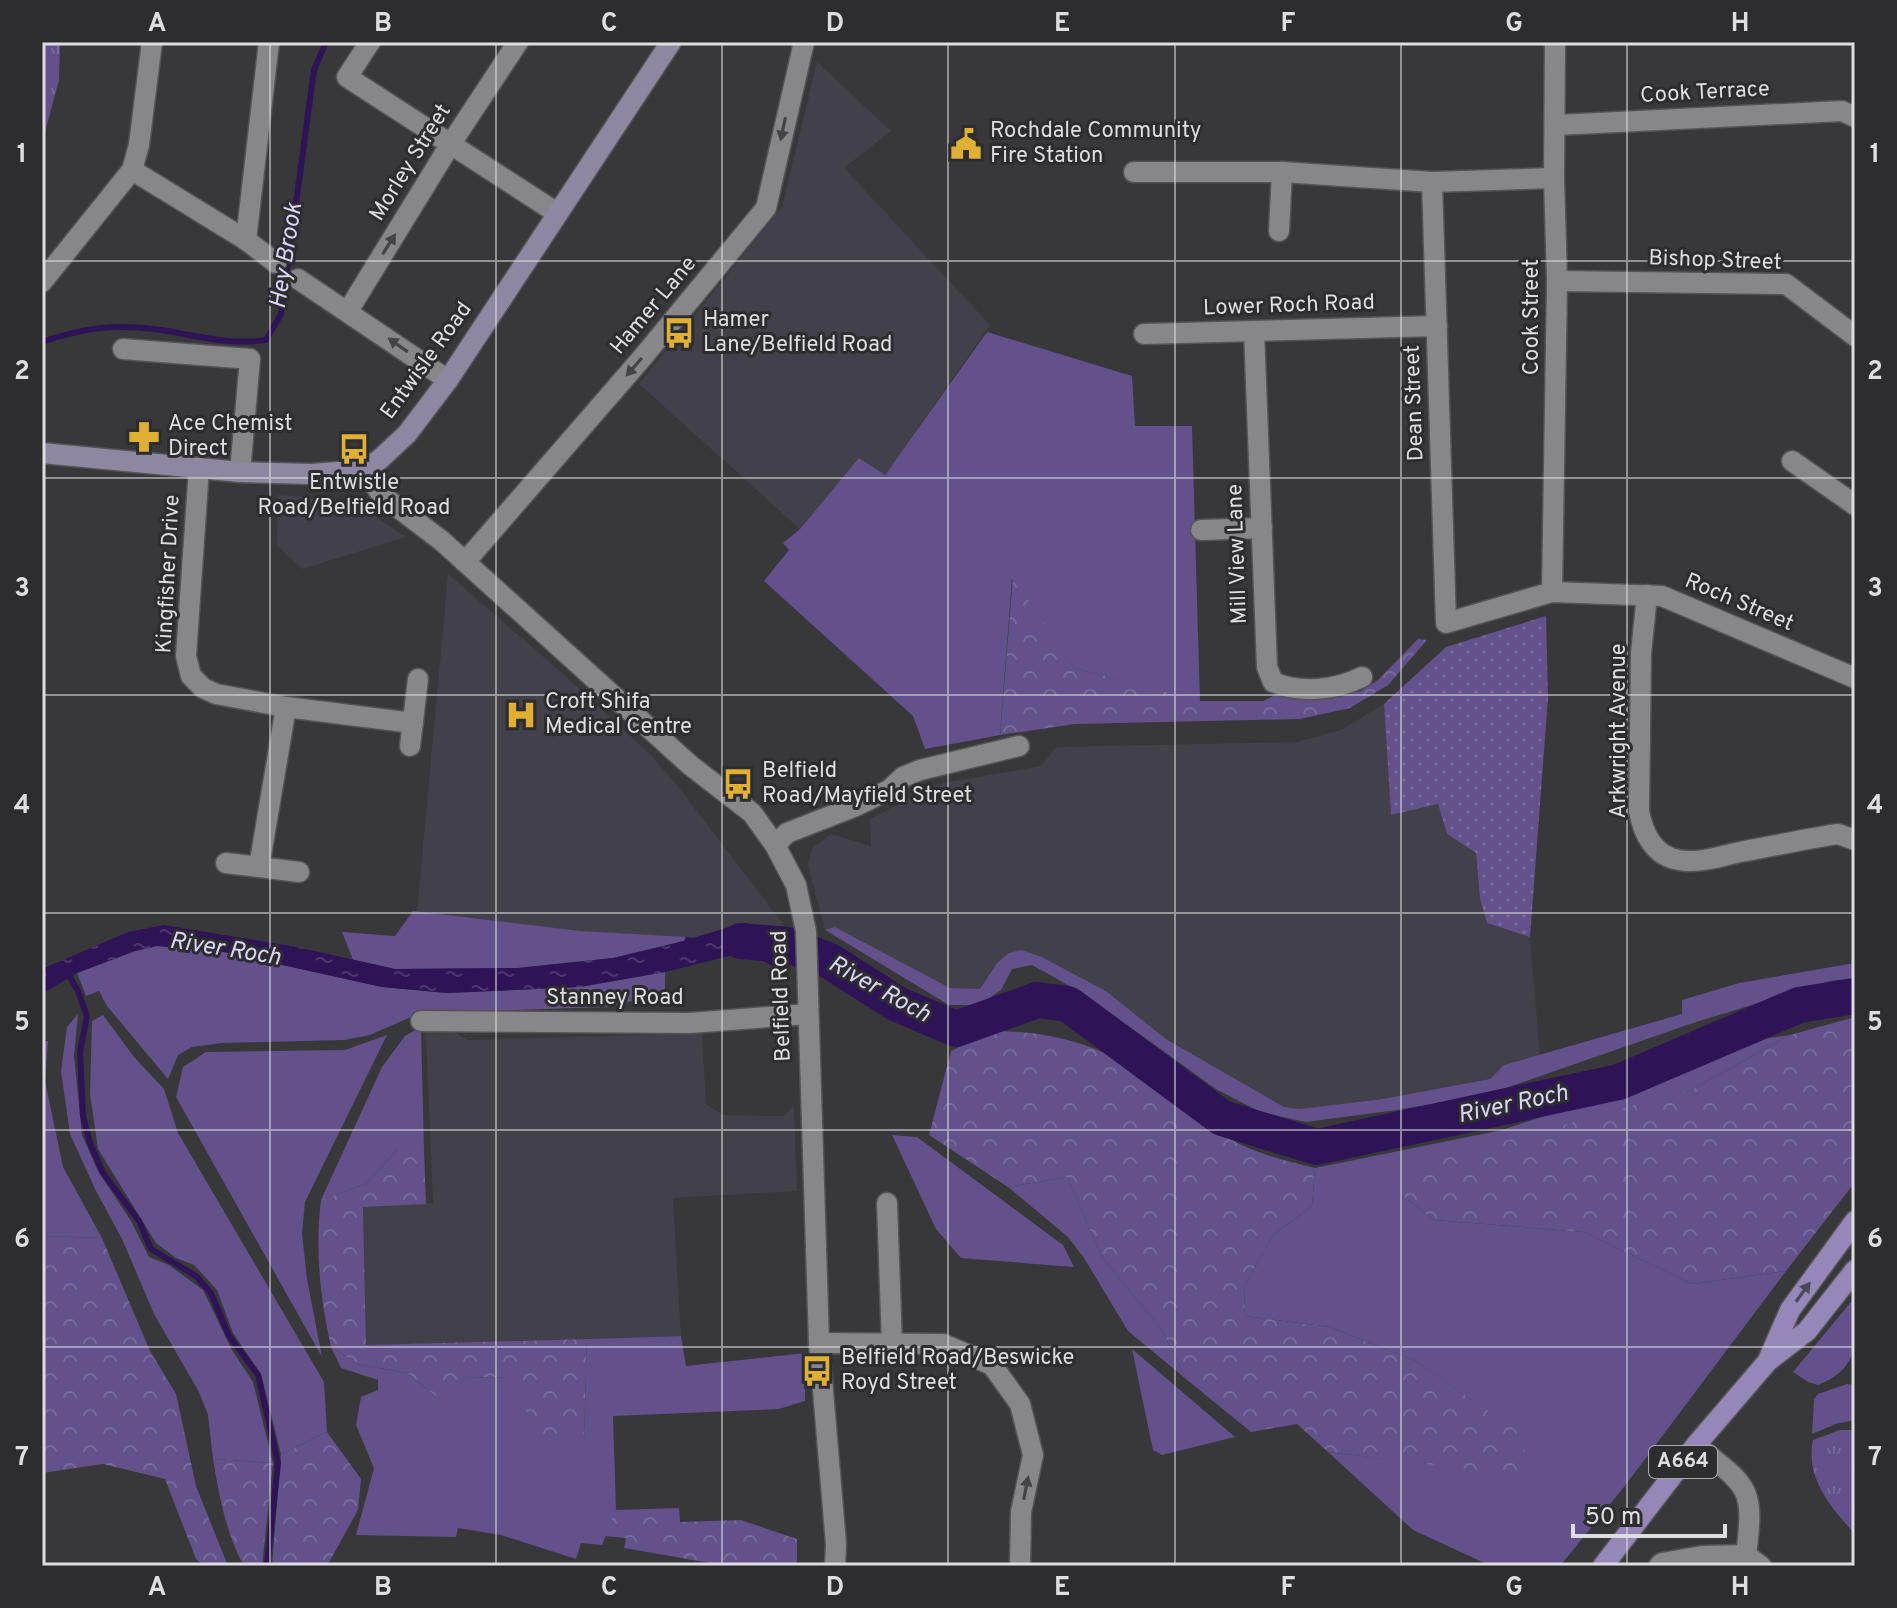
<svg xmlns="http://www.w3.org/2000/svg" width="1897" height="1608" font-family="Overpass,sans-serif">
<defs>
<pattern id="forest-crowns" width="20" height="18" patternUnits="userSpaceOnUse" patternTransform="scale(2)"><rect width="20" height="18" fill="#62518b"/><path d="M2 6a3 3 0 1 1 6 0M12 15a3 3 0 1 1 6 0" fill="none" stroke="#786a9b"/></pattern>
<pattern id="park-tufts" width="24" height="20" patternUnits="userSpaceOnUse" patternTransform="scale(2)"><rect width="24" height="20" fill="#62518b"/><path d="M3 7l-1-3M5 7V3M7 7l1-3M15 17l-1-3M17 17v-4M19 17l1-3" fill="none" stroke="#786a9b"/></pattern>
<pattern id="garden-dots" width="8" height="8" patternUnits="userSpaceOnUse" patternTransform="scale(2)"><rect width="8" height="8" fill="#62518b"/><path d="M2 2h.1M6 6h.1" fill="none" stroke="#786a9b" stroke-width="1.8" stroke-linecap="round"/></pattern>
<pattern id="water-ripples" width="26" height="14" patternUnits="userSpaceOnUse" patternTransform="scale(2)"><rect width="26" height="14" fill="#2e1456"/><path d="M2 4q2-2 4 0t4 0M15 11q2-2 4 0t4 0" fill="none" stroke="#4c366e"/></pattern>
</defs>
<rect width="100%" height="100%" fill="#38373a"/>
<g fill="#424048">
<path d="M 817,62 L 891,131 L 844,168 L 990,325 L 885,476 L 859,459 L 800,529 L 639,384 L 782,207 Z"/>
<path d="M 278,495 L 334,499 L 364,509 L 406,537 L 302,569 L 277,545 Z"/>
<path d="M 448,574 L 562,673 L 652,756 L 680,789 L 787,929 L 742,923 L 693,938 L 581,931 L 417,912 Z"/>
<path d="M 1384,704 L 1392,815 L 1438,804 L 1447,834 L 1476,853 L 1480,899 L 1487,923 L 1530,937 L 1540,1055 L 1504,1065 L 1490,1079 L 1382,1099 L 1299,1109 L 1284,1107 L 1166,1039 L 1106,991 L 1042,957 L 997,963 L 980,989 L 950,988 L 835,927 L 825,930 L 808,865 L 812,848 L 831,834 L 871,846 L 870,819 L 937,784 L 1041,766 L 1056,747 L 1297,742 L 1341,730 Z"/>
<path d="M 425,1015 L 468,1040 L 702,1033 L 706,1104 L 723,1115 L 784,1116 L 794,1106 L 797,1191 L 673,1198 L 681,1336 L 366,1345 L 363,1206 L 433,1203 Z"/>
</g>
<g fill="#62518b">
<path d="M 987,332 L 1132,376 L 1135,426 L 1192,426 L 1200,702 L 1074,668 L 1012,579 L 1000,735 L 925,749 L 913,716 L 764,581 L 789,550 L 783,543 L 800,529 L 859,458 L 885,475 Z"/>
<path d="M 413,911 L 581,931 L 686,937 L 684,941 L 613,958 L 518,968 L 395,969 L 353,960 L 342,932 L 395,936 Z"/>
<path d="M 835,927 L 950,988 L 980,989 L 997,963 L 1009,953 L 1021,950 L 1042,957 L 1106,991 L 1166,1039 L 1284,1107 L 1299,1109 L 1382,1099 L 1490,1079 L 1504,1065 L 1682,1014 L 1682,1000 L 1739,983 L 1855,963 L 1855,978 L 1830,981 L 1693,1023 L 1489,1094 L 1397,1110 L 1306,1122 L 1260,1112 L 1216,1089 L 1084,994 L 1032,965 L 1012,969 L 1001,990 L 979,1005 L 949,1005 L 825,930 Z"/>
<path d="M 157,946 L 219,951 L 382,987 L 447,993 L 580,987 L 665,972 L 665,993 L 608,1007 L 420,1013 L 370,1035 L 344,1040 L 221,1043 L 192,1047 L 178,1055 L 168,1079 L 107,1006 L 99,991 L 86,996 L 77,973 L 135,951 Z"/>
<path d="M 78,1014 L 74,1056 L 82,1135 L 98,1171 L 131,1221 L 149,1257 L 169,1265 L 203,1290 L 232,1350 L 253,1382 L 273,1463 L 213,1459 L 208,1415 L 199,1392 L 154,1314 L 122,1239 L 95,1189 L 70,1134 L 61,1071 L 67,1027 Z"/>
<path d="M 103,1015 L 134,1057 L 164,1089 L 178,1133 L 324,1382 L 327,1432 L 281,1454 L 261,1374 L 233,1333 L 217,1290 L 194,1265 L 176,1258 L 156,1243 L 98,1149 L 90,1094 L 92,1021 Z"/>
<path d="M 421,1027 L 424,1150 L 397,1150 L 366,1184 L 321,1200 L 382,1067 L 405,1036 Z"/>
<path d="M 387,1035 L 305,1202 L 302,1233 L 307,1279 L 322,1357 L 176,1097 L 183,1067 L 206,1052 L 345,1050 Z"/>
<path d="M 1790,1035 L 1693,1089 L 1605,1115 L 1404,1197 L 1434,1220 L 1584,1232 L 1692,1284 L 1786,1271 L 1624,1487 L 1560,1566 L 1491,1566 L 1413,1530 L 1328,1452 L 1534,1476 L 1515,1430 L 1416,1361 L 1330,1327 L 1245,1316 L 1244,1287 L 1273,1235 L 1312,1206 L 1315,1168 L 1502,1130 L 1665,1076 L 1748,1041 Z"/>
<path d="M 42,1041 L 48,1041 L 45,1081 L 63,1167 L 102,1238 L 42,1236 Z"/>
<path d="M 892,1135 L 917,1137 L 1063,1245 L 1074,1267 L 961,1258 L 936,1229 Z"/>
<path d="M 1067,1177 L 1102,1257 L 1162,1330 L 1186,1379 L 1128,1331 L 1084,1258 L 1068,1237 L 1008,1187 Z"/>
<path d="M 1855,1297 C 1855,1338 1863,1367 1818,1385 L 1808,1382 L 1793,1372 Z"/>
<path d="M 681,1336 L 686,1366 L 806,1353 L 805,1401 L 779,1409 L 613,1416 L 616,1510 L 602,1545 L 581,1543 L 576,1559 L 501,1535 L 458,1528 L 456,1537 L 356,1535 L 374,1468 L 356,1425 L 361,1397 L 378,1390 L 378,1380 L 341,1368 L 331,1347 L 357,1364 L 407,1373 L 441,1400 L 467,1377 L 509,1378 L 584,1440 L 587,1339 Z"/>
<path d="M 1132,1349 L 1235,1437 L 1162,1455 L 1153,1450 Z"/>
<path d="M 1847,1384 L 1855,1385 L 1855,1420 L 1836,1424 L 1812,1434 L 1814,1399 L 1818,1394 Z"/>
</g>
<g fill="url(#forest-crowns)">
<path d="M 1013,577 L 1074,668 L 1200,701 L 1263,701 L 1275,695 L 1319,696 L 1361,691 L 1378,680 L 1418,639 L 1427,640 L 1388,685 L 1350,708 L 1300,719 L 1075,724 L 1000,735 Z"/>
<path d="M 1855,1017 L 1855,1182 L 1786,1271 L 1692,1284 L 1584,1232 L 1434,1220 L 1404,1197 L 1422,1164 L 1693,1089 L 1790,1035 Z"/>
<path d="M 993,1031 C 1048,1031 1098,1043 1144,1076 C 1171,1094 1195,1118 1223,1135 C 1252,1153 1283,1160 1315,1168 L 1312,1206 L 1273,1235 L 1244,1287 L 1245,1316 L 1330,1327 L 1416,1361 L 1516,1430 L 1535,1477 L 1328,1452 L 1297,1424 L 1251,1432 L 1186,1379 L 1162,1330 L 1102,1257 L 1067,1177 L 1008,1187 L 929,1135 L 951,1051 Z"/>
<path d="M 397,1150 L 424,1150 L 426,1204 L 363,1207 L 366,1345 L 587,1339 L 584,1440 L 541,1439 L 509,1378 L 467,1377 L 442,1401 L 407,1373 L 357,1364 L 331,1347 C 320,1298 315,1250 321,1200 L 366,1184 Z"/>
<path d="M 42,1236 L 102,1238 L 150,1351 L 176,1394 L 196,1486 L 228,1566 L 204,1566 L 196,1559 L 165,1479 L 103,1464 L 42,1473 Z"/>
<path d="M 327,1432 L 361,1479 L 358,1510 L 327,1566 L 272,1566 L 281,1454 Z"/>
<path d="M 213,1459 L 273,1463 L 262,1566 L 244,1566 C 226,1534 219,1495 213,1459 Z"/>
<path d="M 679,1508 L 680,1522 L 741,1520 L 797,1539 L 797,1566 L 728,1566 L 624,1548 L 626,1538 L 604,1536 L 616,1510 Z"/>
</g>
<g fill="url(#park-tufts)">
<path d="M 42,42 L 60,42 L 59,80 L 42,143 Z"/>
<path d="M 1840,1430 L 1855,1430 L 1855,1534 C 1831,1508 1805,1478 1813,1440 Z"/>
</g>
<path fill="url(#garden-dots)" d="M 1546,616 L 1548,698 L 1530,937 L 1487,923 L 1480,899 L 1476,853 L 1447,834 L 1438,804 L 1391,815 L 1384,704 L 1446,647 Z"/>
<path fill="url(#water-ripples)" d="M 742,923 L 787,929 L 788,974 L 763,961 L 737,954 L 665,972 L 580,987 L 447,993 L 382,987 L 219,951 L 157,946 L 135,951 L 77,973 L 42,994 L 42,969 L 128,932 L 164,925 L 297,947 L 395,969 L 518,968 L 613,958 L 684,941 L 686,937 L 693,938 Z"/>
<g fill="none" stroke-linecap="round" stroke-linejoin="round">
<g stroke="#2e1456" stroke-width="6">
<path d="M 42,342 C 83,328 111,324 154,329 C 192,334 227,346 266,340 L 281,314 L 314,70 L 326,42"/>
<path d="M 67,972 L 78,991 L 87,1016 L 80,1052 L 83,1116 L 90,1143 L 103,1173 L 139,1221 L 151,1249 L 196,1276 L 211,1293 L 229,1336 L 258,1375 L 278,1463 L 267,1566"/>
</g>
<path stroke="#2e1456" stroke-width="36" d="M 741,941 L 788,945 L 828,960 L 897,1004 L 956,1029 L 1037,1000 L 1068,1004 L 1222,1118 L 1317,1147 L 1619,1082 L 1799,1005 L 1855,996"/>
<defs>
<g id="street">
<path d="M 370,42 L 347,77 L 557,213"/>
<path d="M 1557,125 L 1842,111 L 1855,117"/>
<path d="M 132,170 L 246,240 L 276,263"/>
<path d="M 1134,172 L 1282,172 L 1432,182 L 1554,178"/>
<path d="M 1432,182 L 1446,623 L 1552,592 L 1662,596 L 1855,678"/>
<path d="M 1279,231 L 1282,172"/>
<path d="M 246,240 L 269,42"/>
<path d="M 298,279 L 448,380"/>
<path d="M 1557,281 L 1786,284 L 1855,336"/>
<path d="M 42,282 L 132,170 L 139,145 L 152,42"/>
<path d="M 348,311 L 450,145 L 518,42"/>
<path d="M 1254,331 L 1267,667 L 1273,682 C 1300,694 1336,690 1362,677"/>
<path d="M 1144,334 L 1437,326"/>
<path d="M 123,349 L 250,359 L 240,472"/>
<path d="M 1792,461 L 1855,505"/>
<path d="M 199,468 L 186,656 L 191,676 L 203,688 L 216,694 L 286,707 L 413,723"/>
<path d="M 363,470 L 384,497 L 442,541 L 690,765 L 752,813 L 775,845 L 796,885 L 806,931 L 819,1343 L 836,1544 L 835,1566"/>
<path d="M 1201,530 L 1262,528"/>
<path d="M 465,562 L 642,358 L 766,208 L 804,42"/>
<path d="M 1552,592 L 1557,281 L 1554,178 L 1555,42"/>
<path d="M 1647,595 L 1641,653 L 1639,811 C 1643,833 1654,856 1679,860 C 1698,864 1721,856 1740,852 C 1773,846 1805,839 1838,834 L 1855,840"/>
<path d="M 410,746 L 418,679"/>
<path d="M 775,845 L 787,833 L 856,806 L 889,790 L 903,777 L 920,770 L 1019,746"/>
<path d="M 226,863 L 299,872"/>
<path d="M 259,867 L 286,707"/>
<path d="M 421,1021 L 690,1023 L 808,1014"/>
<path d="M 887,1203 L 892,1344"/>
<path d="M 819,1343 L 943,1344 L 992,1365 L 1020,1404 L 1033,1455 L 1021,1512 L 1020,1566"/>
<path d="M 1696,1445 C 1748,1487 1755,1486 1746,1555 L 1761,1566"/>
<path d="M 1659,1566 L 1662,1563 L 1702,1556 L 1746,1555"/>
</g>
<path id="secondary" d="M 42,453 L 240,472 L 312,474 L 363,470 L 379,460 L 407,434 L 448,380 L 671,42"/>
<g id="primary">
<path d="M 1769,1358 L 1790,1310 L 1855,1221"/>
<path d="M 1603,1566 L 1696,1445 L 1768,1361 L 1807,1331 L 1855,1270"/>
</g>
</defs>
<use href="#street" stroke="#545356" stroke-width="23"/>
<use href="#secondary" stroke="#545356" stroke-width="23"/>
<use href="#primary" stroke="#545356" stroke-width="23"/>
<use href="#street" stroke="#878689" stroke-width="20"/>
<use href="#secondary" stroke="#8e87a1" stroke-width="20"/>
<use href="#primary" stroke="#9587b8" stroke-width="20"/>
</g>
<defs><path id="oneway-solid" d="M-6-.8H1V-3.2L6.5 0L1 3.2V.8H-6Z" transform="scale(2)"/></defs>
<g fill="#444346">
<use href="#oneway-solid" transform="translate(783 129) rotate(102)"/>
<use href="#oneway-solid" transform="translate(389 244) rotate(-58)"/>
<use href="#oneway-solid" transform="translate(398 345) rotate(-145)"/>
<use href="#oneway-solid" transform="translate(634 367) rotate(131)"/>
<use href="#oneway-solid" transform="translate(1026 1488) rotate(-79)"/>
</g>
<use fill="#4c4858" href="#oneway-solid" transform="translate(1803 1292) rotate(-54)"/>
<path fill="none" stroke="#dedddf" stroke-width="2" stroke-opacity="0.55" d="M 270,42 L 270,1566M 496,42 L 496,1566M 722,42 L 722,1566M 948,42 L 948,1566M 1175,42 L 1175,1566M 1401,42 L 1401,1566M 1627,42 L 1627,1566M 42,261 L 1855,261M 42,478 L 1855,478M 42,695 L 1855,695M 42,913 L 1855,913M 42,1130 L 1855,1130M 42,1347 L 1855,1347"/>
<defs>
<symbol id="civic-bare" viewBox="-9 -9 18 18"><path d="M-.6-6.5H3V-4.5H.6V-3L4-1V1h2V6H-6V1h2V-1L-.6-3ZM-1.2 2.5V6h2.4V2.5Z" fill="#e0b034" stroke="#2d2d2f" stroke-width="2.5" paint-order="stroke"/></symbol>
<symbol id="bus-bare" viewBox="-9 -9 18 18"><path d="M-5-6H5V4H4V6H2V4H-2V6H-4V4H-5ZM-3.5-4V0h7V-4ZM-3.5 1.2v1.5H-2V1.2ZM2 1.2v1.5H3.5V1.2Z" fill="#e0b034" stroke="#2d2d2f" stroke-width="2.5" paint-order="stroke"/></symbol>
<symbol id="pharmacy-bare" viewBox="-9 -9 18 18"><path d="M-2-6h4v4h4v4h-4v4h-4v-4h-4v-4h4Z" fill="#e0b034" stroke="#2d2d2f" stroke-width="2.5" paint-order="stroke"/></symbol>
<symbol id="hospital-bare" viewBox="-9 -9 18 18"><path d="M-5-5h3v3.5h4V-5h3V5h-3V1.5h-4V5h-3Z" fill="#e0b034" stroke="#2d2d2f" stroke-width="2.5" paint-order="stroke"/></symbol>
</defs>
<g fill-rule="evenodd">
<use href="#civic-bare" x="944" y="122" width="44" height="44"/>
<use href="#bus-bare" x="657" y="311" width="44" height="44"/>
<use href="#pharmacy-bare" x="122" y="415" width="44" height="44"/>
<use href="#bus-bare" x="332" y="427" width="44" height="44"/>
<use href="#hospital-bare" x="499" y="693" width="44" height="44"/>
<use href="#bus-bare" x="716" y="762" width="44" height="44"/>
<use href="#bus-bare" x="795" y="1349" width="44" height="44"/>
</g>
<g text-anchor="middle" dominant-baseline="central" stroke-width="6" stroke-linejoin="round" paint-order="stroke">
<rect fill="#2d2d2f" stroke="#a9a8aa" stroke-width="2" x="1649" y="1446" width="68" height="32" rx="6"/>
<g font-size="20" font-weight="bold" fill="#dedddf">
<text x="1683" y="1462">A664</text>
</g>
<g font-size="22" fill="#dedddf" stroke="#2d2d2f">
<text transform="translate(1705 93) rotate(-3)">Cook Terrace</text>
<text transform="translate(411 163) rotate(-58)">Morley Street</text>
<text transform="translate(1715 261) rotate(2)">Bishop Street</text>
<text transform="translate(654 306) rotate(-50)">Hamer Lane</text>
<text transform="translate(1289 306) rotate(-2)">Lower Roch Road</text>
<text transform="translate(1532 317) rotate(-90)">Cook Street</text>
<text transform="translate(427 361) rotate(-54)">Entwisle Road</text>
<text transform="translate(1415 403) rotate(-92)">Dean Street</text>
<text transform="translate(1238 554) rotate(-92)">Mill View Lane</text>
<text transform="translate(169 574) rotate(-87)">Kingfisher Drive</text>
<text transform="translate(1739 603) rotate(23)">Roch Street</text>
<text transform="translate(1619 731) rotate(-90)">Arkwright Avenue</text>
<text transform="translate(782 996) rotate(-92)">Belfield Road</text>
<text x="615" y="998">Stanney Road</text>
</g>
<g font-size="22" fill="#dedddf" stroke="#2d2d2f" text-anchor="start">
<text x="990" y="131">Rochdale Community<tspan x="990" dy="25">Fire Station</tspan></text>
<text x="703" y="320">Hamer<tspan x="703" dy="25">Lane/Belfield Road</tspan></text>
<text x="168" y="424">Ace Chemist<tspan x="168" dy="25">Direct</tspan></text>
<text x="354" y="483" text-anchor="middle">Entwistle<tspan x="354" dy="25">Road/Belfield Road</tspan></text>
<text x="545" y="702">Croft Shifa<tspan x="545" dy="25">Medical Centre</tspan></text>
<text x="762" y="771">Belfield<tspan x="762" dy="25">Road/Mayfield Street</tspan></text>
<text x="841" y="1358">Belfield Road/Beswicke<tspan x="841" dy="25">Royd Street</tspan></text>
</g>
<g font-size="24" font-style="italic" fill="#ddd4fd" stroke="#2d2d2f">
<text transform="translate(287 256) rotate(-81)">Hey Brook</text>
<text transform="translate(225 950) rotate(9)">River Roch</text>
<text transform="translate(879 990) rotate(29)">River Roch</text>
<text transform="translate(1513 1105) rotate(-12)">River Roch</text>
</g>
</g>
<rect width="1897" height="1608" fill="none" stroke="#2d2d2f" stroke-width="88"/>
<path d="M1573 1524v12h152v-12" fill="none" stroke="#dedddf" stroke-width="4"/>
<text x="1585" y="1524" font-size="24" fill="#dedddf" stroke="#2d2d2f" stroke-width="6" paint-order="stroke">50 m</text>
<rect x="44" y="44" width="1809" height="1520" fill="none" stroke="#dedddf" stroke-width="3"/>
<g font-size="26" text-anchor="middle" font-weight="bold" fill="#dedddf">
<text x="157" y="31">A</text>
<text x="383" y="31">B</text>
<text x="609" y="31">C</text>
<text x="835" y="31">D</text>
<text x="1062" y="31">E</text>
<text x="1288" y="31">F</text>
<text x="1514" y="31">G</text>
<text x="1740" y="31">H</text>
<text x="22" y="162">1</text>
<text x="1875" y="162">1</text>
<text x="22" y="379">2</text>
<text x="1875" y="379">2</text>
<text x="22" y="596">3</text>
<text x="1875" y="596">3</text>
<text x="22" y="813">4</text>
<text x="1875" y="813">4</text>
<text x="22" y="1030">5</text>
<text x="1875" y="1030">5</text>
<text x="22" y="1247">6</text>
<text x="1875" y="1247">6</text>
<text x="22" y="1465">7</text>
<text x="1875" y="1465">7</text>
<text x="157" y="1595">A</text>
<text x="383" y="1595">B</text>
<text x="609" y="1595">C</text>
<text x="835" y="1595">D</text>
<text x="1062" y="1595">E</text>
<text x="1288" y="1595">F</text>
<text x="1514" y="1595">G</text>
<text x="1740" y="1595">H</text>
</g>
</svg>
